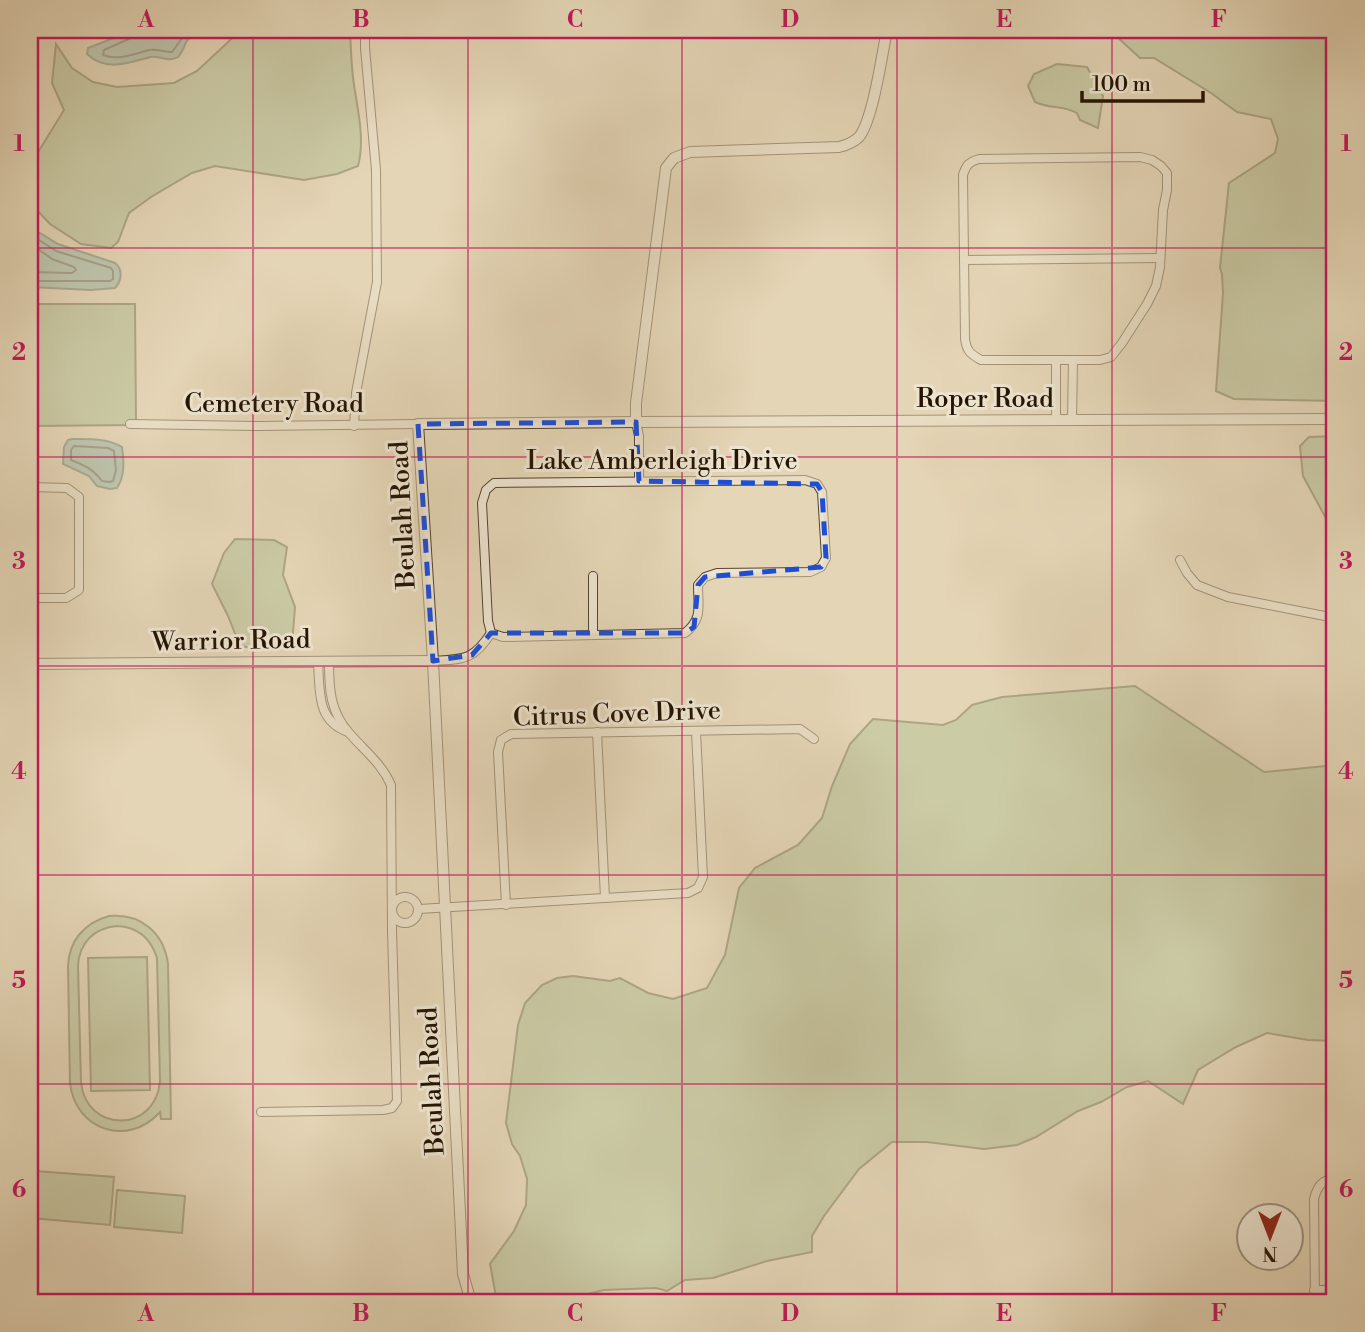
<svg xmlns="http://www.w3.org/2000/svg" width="1365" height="1332" font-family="'Libre Bodoni',serif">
<rect width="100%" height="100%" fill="#e4d6b6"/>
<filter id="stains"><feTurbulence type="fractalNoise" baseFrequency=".00286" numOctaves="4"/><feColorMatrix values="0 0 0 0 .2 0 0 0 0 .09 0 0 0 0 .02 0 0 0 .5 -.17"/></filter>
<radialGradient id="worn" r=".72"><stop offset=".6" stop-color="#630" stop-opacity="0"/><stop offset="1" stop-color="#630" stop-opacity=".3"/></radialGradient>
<g fill="#aebf92" stroke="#6a6a4a" stroke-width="2" fill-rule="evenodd">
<path d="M 241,30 L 350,30 C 351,48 351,66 354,85 C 358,112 365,139 358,166 L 337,174 L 304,180 L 215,166 L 192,173 L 151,197 L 129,213 L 118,242 L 111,248 L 81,244 L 50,224 L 30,203 L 32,162 L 64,110 L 52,83 L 56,44 L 72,68 L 93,82 L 117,87 L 174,83 L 197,71 Z"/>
<path d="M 1114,30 L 1335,30 L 1335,401 L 1234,399 L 1216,391 L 1223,293 L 1222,274 L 1220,268 L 1229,183 L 1275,153 L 1278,139 L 1271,119 L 1237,112 L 1211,93 L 1154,58 L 1140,58 L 1114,34 Z"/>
<path d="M 1057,64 L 1087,67 L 1103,96 L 1098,128 L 1080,120 L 1077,113 C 1063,105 1049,109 1035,102 L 1028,86 L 1034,74 Z"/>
<path d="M 30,304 L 135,304 L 136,425 L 30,426 Z"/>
<path d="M 1335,436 L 1335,535 L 1303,476 L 1300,446 L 1309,437 Z"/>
<path d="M 235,539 L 274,540 L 287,547 L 283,575 L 295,607 L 292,645 L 260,649 L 240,646 L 228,616 L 212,584 L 224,553 Z"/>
<path d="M 1135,686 L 1264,772 L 1335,765 L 1335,1041 L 1308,1040 L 1267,1033 L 1236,1047 L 1198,1070 L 1183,1104 L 1148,1081 L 1127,1087 L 1101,1102 L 1078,1111 L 1036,1137 L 1017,1145 L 984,1149 L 927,1142 L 892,1142 L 859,1169 L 824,1216 L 812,1236 L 812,1252 L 767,1261 L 713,1278 L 685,1280 L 667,1291 L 656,1288 L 604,1290 L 580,1296 L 569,1302 L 497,1302 L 490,1264 L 514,1231 L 526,1205 L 527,1179 L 520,1156 L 512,1144 L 506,1123 L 518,1025 L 525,1003 L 542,985 L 557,978 L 573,976 L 610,981 L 620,978 L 648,993 L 673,999 L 707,988 L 725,955 L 739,888 L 755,868 L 798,845 L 822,818 L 832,786 L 850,744 L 873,719 L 943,725 L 956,720 L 972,705 L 1002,697 Z"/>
<path d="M 109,916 C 141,913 164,933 168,964 L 171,1119 L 161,1119 L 160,1112 C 128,1148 75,1130 70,1083 L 68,966 C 69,941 84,923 109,916 ZM 117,926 C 138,927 151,939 157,958 L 160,1081 C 156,1133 86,1134 81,1082 L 78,966 C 79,943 94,928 117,926 Z"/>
<path d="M 147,957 L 150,1090 L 91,1091 L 88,958 Z"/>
<path d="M 35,1171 L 114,1177 L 110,1225 L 31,1218 Z"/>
<path d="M 117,1190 L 185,1196 L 182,1233 L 114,1227 Z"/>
</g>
<g fill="#96b9ab" stroke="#697768" stroke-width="2">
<path d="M 134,30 L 198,30 C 194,34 189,38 186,42 C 184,47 182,53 178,57 C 169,63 159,55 150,57 C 129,63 106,72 87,54 L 88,48 Z"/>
<path d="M 40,233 L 58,244 L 115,263 C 123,269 122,281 115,288 L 91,290 L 30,287 L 30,236 L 33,234 Z"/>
<path d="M 72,439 C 88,439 108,438 122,447 C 124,461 125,476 117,488 L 110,489 L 97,486 L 89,476 L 63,464 L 64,447 L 68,440 Z"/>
</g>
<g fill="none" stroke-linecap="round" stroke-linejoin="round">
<g stroke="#5e6657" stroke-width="2">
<path d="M 134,30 L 131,38 L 104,50 L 103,55 C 118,61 134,54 149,50 C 157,49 165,52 172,52 L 188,30"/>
<path d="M 30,241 L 39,240 L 56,251 L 111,268 L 113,271 L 113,279 L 110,281 L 30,281"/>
<path d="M 30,250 L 38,249 L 52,259 L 74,267 L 76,270 L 72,273 L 30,272"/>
<path d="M 74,446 L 108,448 L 114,451 L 116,470 L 113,481 L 109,482 L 102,481 C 93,469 84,465 71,460 L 71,450 Z"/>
</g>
<defs>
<g id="minor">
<path d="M 1140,157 L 1152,160 L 1161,166 L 1167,173 L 1167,190 L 1163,210 L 1160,267 L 1156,286 L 1147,304 L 1122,343 L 1111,357 L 1100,360 L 981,360 C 970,354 966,350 965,338 L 963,175 C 966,165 969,162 979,159 Z"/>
<path d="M 964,260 L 1160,258"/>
<path d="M 1056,420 L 1056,360"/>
<path d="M 1072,420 L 1073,360"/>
<path d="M 636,422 L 639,436 L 639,481"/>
<path d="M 130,424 L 259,426 L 418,424"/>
<path d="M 354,426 L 356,393 L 377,282 L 376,170 L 365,48 L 365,30"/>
<path d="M 805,480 L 817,484 L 822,492 L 826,558 L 821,567 L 810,572 L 717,573 L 705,577 L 698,585 C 698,606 703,619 685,633 L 503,637 L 491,633 L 488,621 L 482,503 L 486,490 L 494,483 Z"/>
<path d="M 30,487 L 67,488 L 79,497 L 79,590 L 66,598 L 30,598"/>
<path d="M 1180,560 L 1187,573 L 1197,585 L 1228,597 L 1335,618"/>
<path d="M 593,635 L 593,576"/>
<path d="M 433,661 C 463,659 473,661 491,633"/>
<path d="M 318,662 C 320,690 316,721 348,732"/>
<path d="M 597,732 L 605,898"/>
<circle cx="405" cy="910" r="13"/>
<path d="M 506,905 L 498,752 L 501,740 L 511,734 L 800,729 L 814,739"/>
<path d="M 419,909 L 688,893 L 698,888 L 703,877 L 696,731"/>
<path d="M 261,1112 L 383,1110 L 392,1108 L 397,1101 L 392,931 L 391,785 C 382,764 365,751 350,734 C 330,712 329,689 329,662"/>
<path d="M 1314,1290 L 1335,1290"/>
<path d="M 1315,1302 L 1314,1199 C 1317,1187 1322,1179 1335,1179"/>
</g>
<g id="tertiary">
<path d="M 636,422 L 636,403 L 666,168 L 674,158 L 690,152 L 839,147 C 847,145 853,143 859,137 C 873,120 882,54 887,30"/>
<path d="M 30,664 L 433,661"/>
<path d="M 471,1302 L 463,1274 L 433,661 L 418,424 L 636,422 L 1335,419"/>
</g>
</defs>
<use href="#minor" stroke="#554430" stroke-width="10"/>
<use href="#tertiary" stroke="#554430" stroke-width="12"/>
<use href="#minor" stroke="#ede4d0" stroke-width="8"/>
<use href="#tertiary" stroke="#ede4d0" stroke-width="10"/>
</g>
<path d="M0 0H1365V1332H0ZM 636,422 L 639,481 L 817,484 L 822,492 L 826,558 L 821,567 L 705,577 L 698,585 L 694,627 L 685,633 L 491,633 L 472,655 L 433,661 L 418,424 Z" fill="#e4d6b6" fill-opacity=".55" fill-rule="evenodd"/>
<path fill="none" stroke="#1d4ed8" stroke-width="5" stroke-dasharray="14 9" stroke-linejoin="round" d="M 636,422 L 639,481 L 817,484 L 822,492 L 826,558 L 821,567 L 705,577 L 698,585 L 694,627 L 685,633 L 491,633 L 472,655 L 433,661 L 418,424 Z"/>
<path fill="none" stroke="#c2185b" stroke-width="2" stroke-opacity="0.55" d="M 253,30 L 253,1302M 468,30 L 468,1302M 682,30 L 682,1302M 897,30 L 897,1302M 1112,30 L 1112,1302M 30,248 L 1335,248M 30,457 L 1335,457M 30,666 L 1335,666M 30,875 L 1335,875M 30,1084 L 1335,1084"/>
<g text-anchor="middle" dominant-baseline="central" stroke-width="6" stroke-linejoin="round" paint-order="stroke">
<g font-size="26" fill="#251403" stroke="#ede4d0">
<text x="985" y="399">Roper Road</text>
<text x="274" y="404">Cemetery Road</text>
<text x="662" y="461">Lake Amberleigh Drive</text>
<text transform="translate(403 515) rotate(-93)">Beulah Road</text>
<text transform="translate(231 641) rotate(-1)">Warrior Road</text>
<text transform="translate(617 714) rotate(-2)">Citrus Cove Drive</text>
<text transform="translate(432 1081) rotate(-93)">Beulah Road</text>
</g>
</g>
<rect width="1365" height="1332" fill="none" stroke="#e4d6b6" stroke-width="77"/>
<g transform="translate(1270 1237) rotate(180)"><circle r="33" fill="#ede4d0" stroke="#9d917e" stroke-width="2"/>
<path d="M0-5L12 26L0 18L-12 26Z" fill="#8f2418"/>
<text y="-10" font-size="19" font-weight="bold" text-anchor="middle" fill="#251403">N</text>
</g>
<path d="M1082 91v10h121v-10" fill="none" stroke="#251403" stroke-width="3.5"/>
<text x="1092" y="91" font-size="21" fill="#251403" stroke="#ede4d0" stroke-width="5" paint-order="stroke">100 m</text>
<rect x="38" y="38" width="1288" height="1256" fill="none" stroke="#c2185b" stroke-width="2.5"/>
<g font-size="23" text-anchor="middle" font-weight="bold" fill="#c2185b">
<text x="146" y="27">A</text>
<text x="361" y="27">B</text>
<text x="575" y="27">C</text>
<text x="790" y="27">D</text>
<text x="1004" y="27">E</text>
<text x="1219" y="27">F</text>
<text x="19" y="151">1</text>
<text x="1346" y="151">1</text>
<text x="19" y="360">2</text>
<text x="1346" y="360">2</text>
<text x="19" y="569">3</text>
<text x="1346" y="569">3</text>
<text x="19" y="779">4</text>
<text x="1346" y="779">4</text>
<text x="19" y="988">5</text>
<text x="1346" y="988">5</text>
<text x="19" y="1197">6</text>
<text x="1346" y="1197">6</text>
<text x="146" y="1321">A</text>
<text x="361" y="1321">B</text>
<text x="575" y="1321">C</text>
<text x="790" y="1321">D</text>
<text x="1004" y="1321">E</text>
<text x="1219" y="1321">F</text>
</g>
<rect width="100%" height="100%" filter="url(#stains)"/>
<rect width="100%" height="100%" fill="url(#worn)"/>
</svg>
